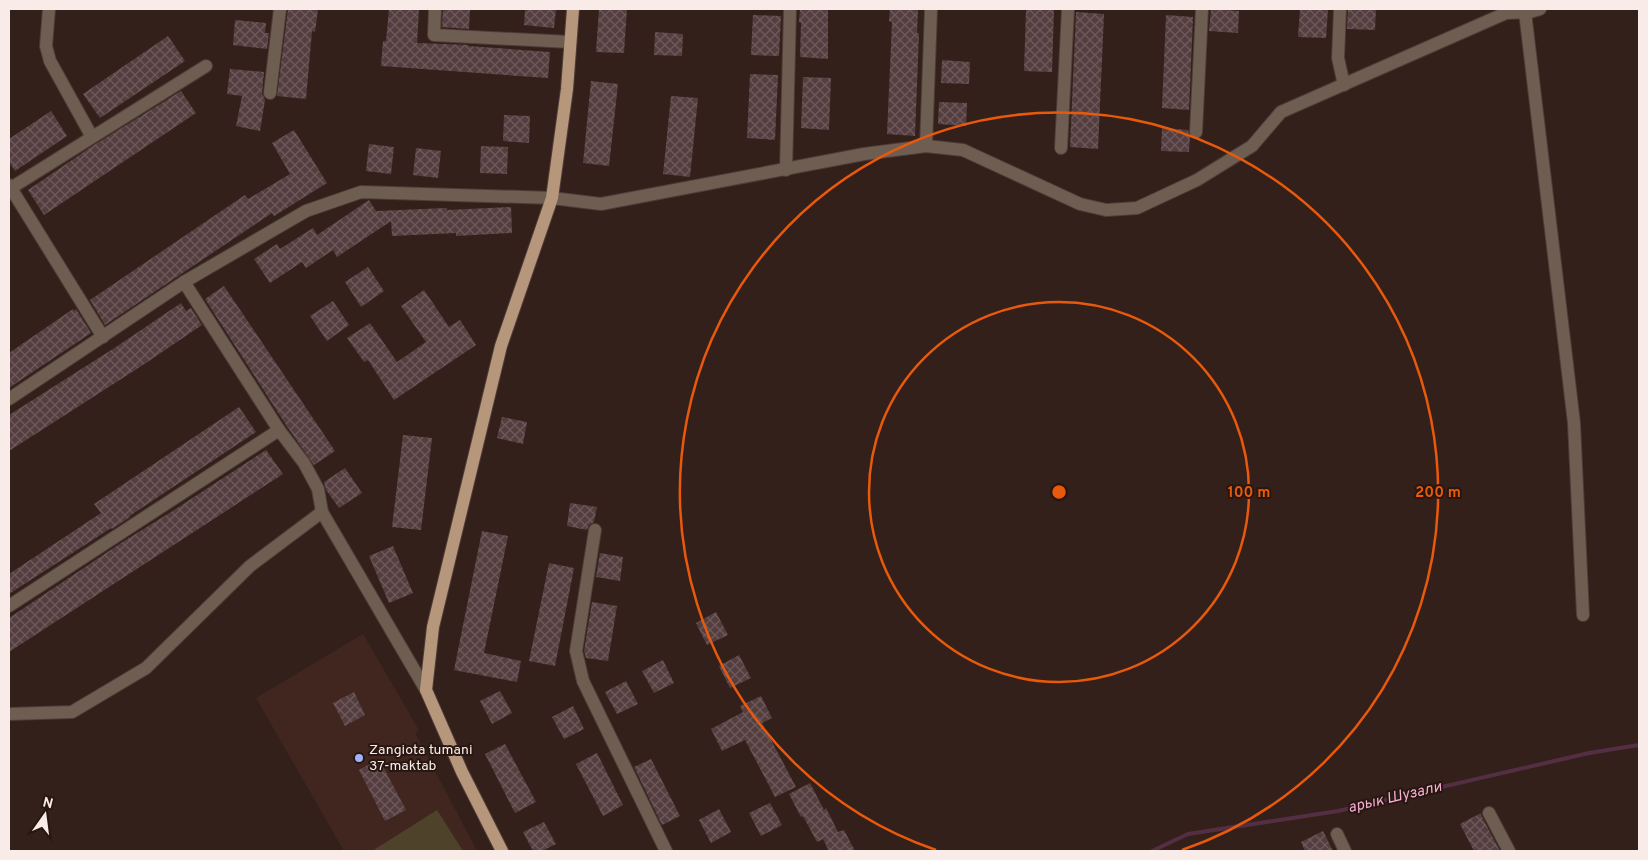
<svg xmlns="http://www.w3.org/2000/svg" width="1648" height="860" font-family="Overpass,sans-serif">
<defs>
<pattern id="building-cross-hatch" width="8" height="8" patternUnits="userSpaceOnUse" patternTransform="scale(1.25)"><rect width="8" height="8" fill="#553e40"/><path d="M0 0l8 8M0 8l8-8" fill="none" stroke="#6e5a5c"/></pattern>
</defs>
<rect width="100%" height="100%" fill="#33201a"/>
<path fill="#40261f" d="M 363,634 L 419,730 L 415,733 L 477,851 L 344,851 L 256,698 Z"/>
<path fill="#4e422a" d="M 437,810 L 463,851 L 372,851 Z"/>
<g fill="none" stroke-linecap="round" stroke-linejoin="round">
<path stroke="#542e42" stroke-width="4" d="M 1152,851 L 1188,834 L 1338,811 L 1589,753 L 1639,745"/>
</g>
<g fill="url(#building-cross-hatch)">
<path d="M 288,9 L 318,9 L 315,32 L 312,31 L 306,99 L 277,96 Z"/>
<path d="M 389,9 L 419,9 L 417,43 L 468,45 L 468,46 L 550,52 L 548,78 L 381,66 L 383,41 L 386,41 Z"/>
<path d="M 443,9 L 470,9 L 469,29 L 442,27 Z"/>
<path d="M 525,9 L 556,9 L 554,28 L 524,25 Z"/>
<path d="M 599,9 L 627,9 L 624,53 L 596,52 Z"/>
<path d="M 800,9 L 828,9 L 828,59 L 800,57 L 801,23 L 799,22 Z"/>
<path d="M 890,9 L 918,9 L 917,33 L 919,33 L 915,136 L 887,134 L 892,22 L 889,21 Z"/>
<path d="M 1026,9 L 1054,10 L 1052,72 L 1024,71 Z"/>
<path d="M 1211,9 L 1239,11 L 1238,33 L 1209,31 Z"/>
<path d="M 1300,9 L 1328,9 L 1326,38 L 1298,37 Z"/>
<path d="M 1348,9 L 1376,9 L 1375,30 L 1347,29 Z"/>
<path d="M 1076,12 L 1104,14 L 1098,149 L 1070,147 Z"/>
<path d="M 753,15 L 781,16 L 779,56 L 751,55 Z"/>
<path d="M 1166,15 L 1193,17 L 1189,110 L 1162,108 Z"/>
<path d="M 235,20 L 266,23 L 265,33 L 269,33 L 267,49 L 233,45 Z"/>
<path d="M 655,32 L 683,34 L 682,56 L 654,55 Z"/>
<path d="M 168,36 L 185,61 L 100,118 L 83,94 Z"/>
<path d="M 942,60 L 970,62 L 969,84 L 941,83 Z"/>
<path d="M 230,69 L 264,72 L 262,93 L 265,100 L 260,131 L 236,126 L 242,96 L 227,94 Z"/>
<path d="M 750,74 L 778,75 L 775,140 L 747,138 Z"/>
<path d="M 803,77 L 831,78 L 829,130 L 801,128 Z"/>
<path d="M 591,81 L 618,84 L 609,166 L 583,163 Z"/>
<path d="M 181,91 L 196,113 L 44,215 L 28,190 L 91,147 Z"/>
<path d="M 671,96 L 698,98 L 690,177 L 663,174 Z"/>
<path d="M 939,102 L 967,103 L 966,126 L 938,124 Z"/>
<path d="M 51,111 L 67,136 L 15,171 L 9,162 L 9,139 Z"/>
<path d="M 504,115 L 530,116 L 529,143 L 503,141 Z"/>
<path d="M 1162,128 L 1188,130 L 1190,137 L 1189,152 L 1161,151 Z"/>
<path d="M 294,130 L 327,183 L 274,216 L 272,213 L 105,325 L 90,300 L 245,195 L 248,199 L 290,174 L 272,143 Z"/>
<path d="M 369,144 L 394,147 L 391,174 L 366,171 Z"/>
<path d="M 481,146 L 508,147 L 507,174 L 480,173 Z"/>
<path d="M 416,148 L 441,151 L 438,178 L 413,175 Z"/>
<path d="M 369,200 L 376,211 L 447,208 L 447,210 L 511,207 L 512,233 L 456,236 L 456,233 L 392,236 L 391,221 L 337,257 L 333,250 L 306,268 L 302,262 L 270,283 L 254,259 L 277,244 L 280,249 L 313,228 L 317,235 Z"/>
<path d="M 368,267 L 384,291 L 361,307 L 345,282 Z"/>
<path d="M 224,286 L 335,451 L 314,465 L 286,425 L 205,299 Z"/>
<path d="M 424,290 L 449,327 L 460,320 L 476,345 L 394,400 L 368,360 L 364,362 L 347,338 L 370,323 L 397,362 L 426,342 L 401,306 Z"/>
<path d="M 333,301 L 349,325 L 327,341 L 310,316 Z"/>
<path d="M 181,303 L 186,311 L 191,308 L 202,325 L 143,365 L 9,451 L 9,415 L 116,347 Z"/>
<path d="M 73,309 L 74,311 L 76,309 L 91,333 L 9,388 L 9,353 Z"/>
<path d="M 239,407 L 256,432 L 134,513 L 130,516 L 130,517 L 112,529 L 111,528 L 9,594 L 9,574 L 101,513 L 94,504 Z"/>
<path d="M 502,417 L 527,422 L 523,444 L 497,438 Z"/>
<path d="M 403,435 L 432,438 L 421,530 L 392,527 Z"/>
<path d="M 266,450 L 283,474 L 9,652 L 9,618 L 121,543 L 171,512 Z"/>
<path d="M 345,468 L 362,493 L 339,508 L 326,490 L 324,482 Z"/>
<path d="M 570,503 L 597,507 L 594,522 L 589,525 L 587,530 L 567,526 Z"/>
<path d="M 482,531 L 508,536 L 484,653 L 521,661 L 517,682 L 454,670 Z"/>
<path d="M 393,546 L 413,593 L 389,603 L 369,556 Z"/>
<path d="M 600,553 L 623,557 L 620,581 L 596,577 Z"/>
<path d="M 549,563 L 574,568 L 555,666 L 529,661 Z"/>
<path d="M 592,602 L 617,606 L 608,661 L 586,658 L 584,651 Z"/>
<path d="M 716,612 L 728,635 L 707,645 L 696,623 Z"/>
<path d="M 739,655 L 751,678 L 730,688 L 719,666 Z"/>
<path d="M 663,660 L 674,683 L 654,693 L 642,671 Z"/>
<path d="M 626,681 L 638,704 L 617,714 L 605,692 Z"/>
<path d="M 500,691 L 512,713 L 492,724 L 480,701 Z"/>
<path d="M 354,692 L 365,715 L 345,726 L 333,703 Z"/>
<path d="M 761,696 L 772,718 L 762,723 L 796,787 L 775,797 L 745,740 L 722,751 L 711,729 L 743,712 L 740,706 Z"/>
<path d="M 573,706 L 584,729 L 564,739 L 552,717 Z"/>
<path d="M 505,744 L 536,802 L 515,813 L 485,754 Z"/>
<path d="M 597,753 L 623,805 L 603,816 L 576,764 Z"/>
<path d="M 379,759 L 406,810 L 385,821 L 359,770 Z"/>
<path d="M 651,759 L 680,816 L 662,825 L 634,767 Z"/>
<path d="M 810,783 L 824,810 L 826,808 L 838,832 L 844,830 L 855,851 L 829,851 L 823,839 L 817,842 L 803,816 L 801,817 L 789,794 Z"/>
<path d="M 770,803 L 782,825 L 761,836 L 749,813 Z"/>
<path d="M 719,809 L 731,832 L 711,843 L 699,820 Z"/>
<path d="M 1481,813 L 1482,817 L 1500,851 L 1474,851 L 1460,824 Z"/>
<path d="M 544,822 L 556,844 L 542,851 L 533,851 L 523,832 Z"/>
<path d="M 1323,831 L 1333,851 L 1305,851 L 1301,842 Z"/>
</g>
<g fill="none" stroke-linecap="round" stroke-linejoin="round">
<defs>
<g id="minor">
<path d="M 49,9 L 46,46 L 50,61 L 92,137"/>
<path d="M 435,9 L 434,35 L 570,42"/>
<path d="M 1340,9 L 1338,58 L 1344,85"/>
<path d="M 1525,12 L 1574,423 L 1583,615"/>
<path d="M 270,93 L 280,9"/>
<path d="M 1196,132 L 1202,9"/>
<path d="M 926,146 L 931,9"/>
<path d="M 1061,148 L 1068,9"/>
<path d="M 786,170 L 790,9"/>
<path d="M 9,185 L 103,337"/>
<path d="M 11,188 L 206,66"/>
<path d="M 184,282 L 279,430 L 304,463 L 318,489 L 322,512 L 426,690"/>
<path d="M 9,399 L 184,282 L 306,211 L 361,192 L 552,198 L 601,204 L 864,154 L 926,146 L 963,150 L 1080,204 L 1106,210 L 1137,208 L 1197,180 L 1252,146 L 1281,112 L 1506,13 L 1530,12 L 1540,9"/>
<path d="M 595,530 L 576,651 L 583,681 L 666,851"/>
<path d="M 9,606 L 279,430"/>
<path d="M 9,714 L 72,712 L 146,668 L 250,566 L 322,512"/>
<path d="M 1489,813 L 1509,851"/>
<path d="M 1337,834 L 1345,851"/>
</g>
<path id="major" d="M 502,851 L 462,772 L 426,690 L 433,627 L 501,346 L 552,198 L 567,89 L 573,9"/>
</defs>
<use href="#minor" stroke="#4f3c37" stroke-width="14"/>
<use href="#major" stroke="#4f3c37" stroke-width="14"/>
<use href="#minor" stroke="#6e5e51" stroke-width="12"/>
<use href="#major" stroke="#b7977c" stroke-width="12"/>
</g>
<g fill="none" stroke="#e8590c" stroke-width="2.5">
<circle cx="1059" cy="492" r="190"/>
<path d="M936 850A379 379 0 1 1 1182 850"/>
</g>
<circle fill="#a1b2fd" stroke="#281611" stroke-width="2" cx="359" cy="758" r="5"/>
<g text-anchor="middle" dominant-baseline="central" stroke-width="4" stroke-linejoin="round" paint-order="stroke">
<g font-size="14" fill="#f9ebe7" stroke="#281611" text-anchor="start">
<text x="369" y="750">Zangiota tumani<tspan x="369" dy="16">37-maktab</tspan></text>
</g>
<g font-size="15" font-style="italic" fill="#f6b0d4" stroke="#281611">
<text transform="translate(1395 798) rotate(-13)">арык Шузали</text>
</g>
</g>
<circle cx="1059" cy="492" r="8" fill="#e8590c" stroke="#281611" stroke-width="2.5"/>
<g font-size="15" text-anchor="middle" font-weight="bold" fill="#e8590c" stroke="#281611" stroke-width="4" stroke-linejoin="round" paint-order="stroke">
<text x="1249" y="497">100 m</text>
<text x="1438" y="497">200 m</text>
</g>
<rect width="1648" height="860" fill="none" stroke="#f9ebe7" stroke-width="20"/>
<g transform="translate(45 815) rotate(14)" stroke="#281611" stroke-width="4" paint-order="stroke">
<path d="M0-4L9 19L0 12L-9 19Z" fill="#f9ebe7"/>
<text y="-8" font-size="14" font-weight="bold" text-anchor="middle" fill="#f9ebe7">N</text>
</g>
</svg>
